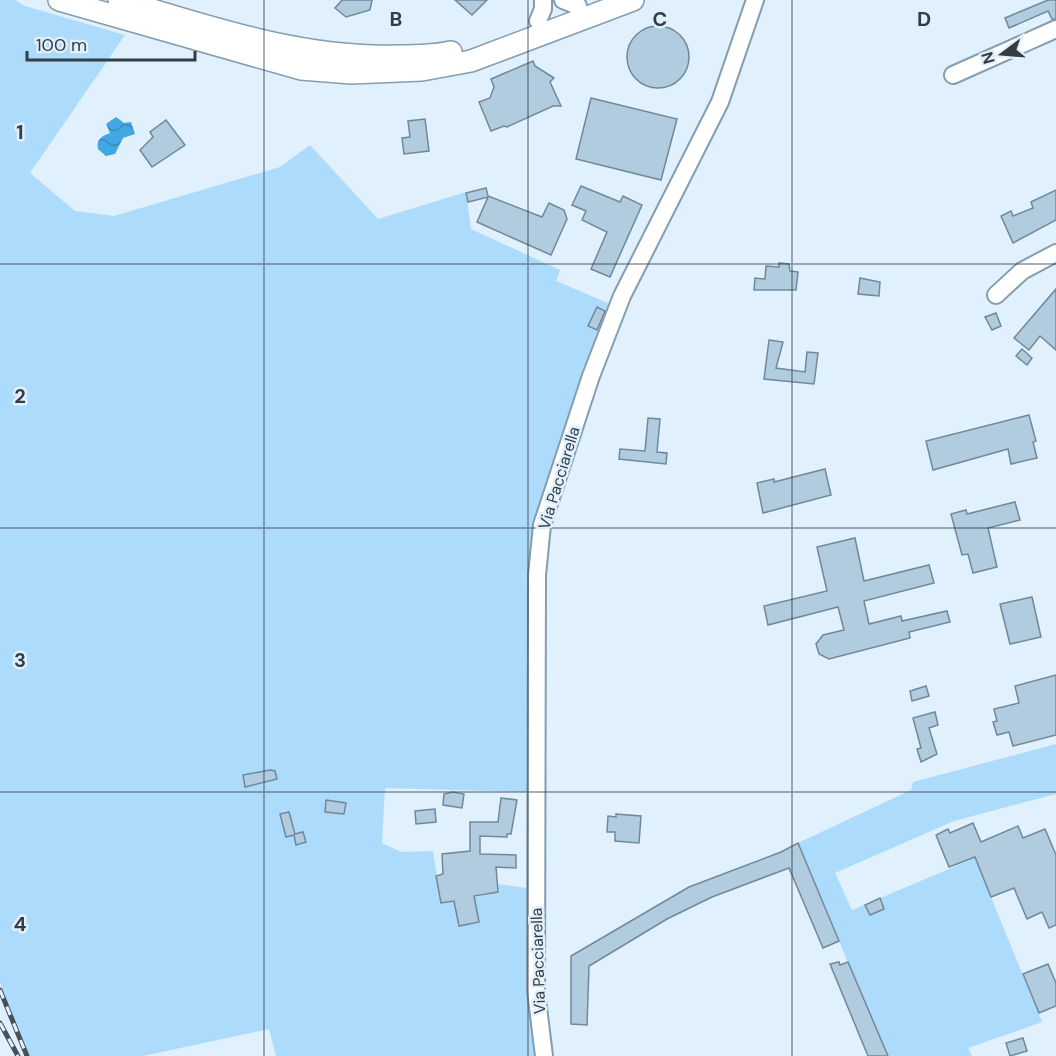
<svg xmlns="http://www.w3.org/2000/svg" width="1056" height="1056" font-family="'DM Sans',sans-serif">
<defs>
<pattern id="water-waves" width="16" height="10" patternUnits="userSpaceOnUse" patternTransform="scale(1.5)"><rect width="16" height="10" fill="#42a8e4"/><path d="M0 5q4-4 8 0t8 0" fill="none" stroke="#388abb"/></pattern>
</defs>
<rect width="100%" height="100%" fill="#e0f0fc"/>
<g fill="#addbfb">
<path d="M 0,0 L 15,0 L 25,6 L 125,35 L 30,173 L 75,211 L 114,216 L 280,167 L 310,145 L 378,219 L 466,192 L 471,229 L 560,270 L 556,281 L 615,306 L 538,531 L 528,792 L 385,788 L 382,843 L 401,852 L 433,851 L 441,903 L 497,893 L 498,884 L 527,888 L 536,1056 L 276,1056 L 269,1029 L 143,1056 L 29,1056 L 8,1010 L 0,982 Z"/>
<path d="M 1056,744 L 1056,794 L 954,821 L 835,873 L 852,910 L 975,858 L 1042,1022 L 968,1048 L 972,1056 L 887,1056 L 798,843 L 911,790 L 913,782 Z"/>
</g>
<path fill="url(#water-waves)" d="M 116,117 L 124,123 L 131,122 L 135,134 L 123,138 L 115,154 L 106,156 L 98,149 C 96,139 102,136 110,133 L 106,124 Z"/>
<g fill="#b1ccdf" stroke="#70899a" stroke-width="1.5">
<path d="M 342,0 L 372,0 L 370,10 L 346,17 L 335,8 Z"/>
<path d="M 455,0 L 487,0 L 472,15 Z"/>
<path d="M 1048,0 L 1056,0 L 1056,19 L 1052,19 L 1048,11 L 1009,28 L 1005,18 Z"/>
<circle cx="658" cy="57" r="31"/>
<path d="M 533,61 L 535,66 L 554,78 L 550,82 L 561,106 L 553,106 L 507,127 L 504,126 L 491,131 L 479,102 L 490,98 L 494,87 L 491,79 Z"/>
<path d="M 591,98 L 677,119 L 661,180 L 576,159 Z"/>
<path d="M 425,119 L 429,151 L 404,154 L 402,138 L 410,137 L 408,121 Z"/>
<path d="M 166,120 L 185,145 L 152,167 L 140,150 L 153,137 L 150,132 Z"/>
<path d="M 581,186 L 620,202 L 623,196 L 642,205 L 610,277 L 591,269 L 607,232 L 582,220 L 586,211 L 572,205 Z"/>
<path d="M 486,188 L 488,196 L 542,217 L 549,203 L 564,210 L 567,219 L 551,255 L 477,222 L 488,197 L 468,202 L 466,193 Z"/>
<path d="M 1056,190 L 1056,220 L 1013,243 L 1001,216 L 1011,211 L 1013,216 L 1033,208 L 1031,202 Z"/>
<path d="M 779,263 L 789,264 L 790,271 L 798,272 L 796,290 L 754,290 L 755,278 L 765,279 L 766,266 L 779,267 Z"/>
<path d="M 860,278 L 880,282 L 879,296 L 858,294 Z"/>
<path d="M 1056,289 L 1056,350 L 1040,336 L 1029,350 L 1014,338 Z"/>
<path d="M 597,307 L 605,311 L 597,330 L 588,326 Z"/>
<path d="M 996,313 L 1001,326 L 992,330 L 985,317 Z"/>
<path d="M 769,340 L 783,342 L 776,368 L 805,372 L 807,352 L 818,353 L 814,384 L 764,379 Z"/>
<path d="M 1022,349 L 1032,358 L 1027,365 L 1016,356 Z"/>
<path d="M 1029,415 L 1036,441 L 1033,442 L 1037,458 L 1011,464 L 1008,449 L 933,470 L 926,441 Z"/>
<path d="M 648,418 L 660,419 L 657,452 L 667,453 L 666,464 L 619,459 L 620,449 L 645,451 Z"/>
<path d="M 825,469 L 831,495 L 763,513 L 757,483 L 774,479 L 774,482 Z"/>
<path d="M 1015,502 L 1020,520 L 988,528 L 997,567 L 973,573 L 968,554 L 962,555 L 951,514 L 966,510 L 967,514 Z"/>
<path d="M 855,538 L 864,581 L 929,565 L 934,583 L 864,601 L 869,624 L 901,616 L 902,621 L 947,611 L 950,622 L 909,632 L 910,638 L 829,659 L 819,654 L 816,644 L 823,635 L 844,630 L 838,607 L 768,625 L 764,606 L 827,591 L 817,547 Z"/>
<path d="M 1032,597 L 1041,637 L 1010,644 L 1000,604 Z"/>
<path d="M 1056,675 L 1056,735 L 1013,746 L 1009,732 L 997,735 L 993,722 L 997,721 L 994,709 L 1019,703 L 1015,686 Z"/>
<path d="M 926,686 L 929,696 L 912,701 L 910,691 Z"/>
<path d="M 935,712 L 938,725 L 929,728 L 937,754 L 921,762 L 917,749 L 921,748 L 913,718 Z"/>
<path d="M 270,770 L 275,771 L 277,779 L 245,787 L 243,775 Z"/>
<path d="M 453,792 L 464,794 L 462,808 L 443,805 L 444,794 Z"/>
<path d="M 501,798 L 517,800 L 511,834 L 507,834 L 507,837 L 480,836 L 480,854 L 516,855 L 516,868 L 496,867 L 498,892 L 474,896 L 479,922 L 459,926 L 454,901 L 441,903 L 436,876 L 443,874 L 442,854 L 470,851 L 470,822 L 498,822 Z"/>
<path d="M 326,800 L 346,803 L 344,814 L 325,812 Z"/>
<path d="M 435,809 L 436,822 L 416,824 L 415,811 Z"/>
<path d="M 289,812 L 295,834 L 303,832 L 306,842 L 296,845 L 294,835 L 286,837 L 280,814 Z"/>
<path d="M 616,814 L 641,816 L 639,843 L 615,841 L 615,832 L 607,832 L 608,816 L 616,817 Z"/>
<path d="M 973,823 L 981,842 L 1018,826 L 1023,838 L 1045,829 L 1056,855 L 1056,925 L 1049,928 L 1042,912 L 1027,919 L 1014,888 L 991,897 L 975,857 L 949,867 L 936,835 L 948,829 L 950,833 Z"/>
<path d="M 798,843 L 839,941 L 823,948 L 789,868 L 712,897 L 667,919 L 589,966 L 587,1025 L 571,1024 L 571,956 L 689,887 L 781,852 Z"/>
<path d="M 880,898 L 884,909 L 870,915 L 865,905 Z"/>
<path d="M 839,962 L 840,965 L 848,962 L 888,1056 L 868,1056 L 830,964 Z"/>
<path d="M 1048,964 L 1056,983 L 1056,1006 L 1039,1013 L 1023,974 Z"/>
<path d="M 1023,1038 L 1027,1051 L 1010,1056 L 1006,1043 Z"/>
</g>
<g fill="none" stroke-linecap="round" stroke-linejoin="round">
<defs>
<g id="minor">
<path d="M 563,0 L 578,6"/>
<path d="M 538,21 L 543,9 L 543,0"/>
<path d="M 953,75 L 1056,29"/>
<path d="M 996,295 L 1022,271 L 1056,253"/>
<path d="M 544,1056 L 536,991 L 537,575 L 542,525 L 591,376 L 622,296 L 720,102 L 755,0"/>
</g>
<g id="major">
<path d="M 59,0 L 301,69 L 351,73 L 422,70 L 471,61 L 633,0"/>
<path d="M 119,0 C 210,27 301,59 397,56 C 415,56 434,56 451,52"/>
</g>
</defs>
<use href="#minor" stroke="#849daf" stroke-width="20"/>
<use href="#major" stroke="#849daf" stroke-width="24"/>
<use href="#minor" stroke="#fff" stroke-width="16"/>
<use href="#major" stroke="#fff" stroke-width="21"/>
<defs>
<g id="rail">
<path d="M 0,990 L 27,1056"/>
<path d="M 0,1023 L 18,1056"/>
</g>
</defs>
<use href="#rail" stroke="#465159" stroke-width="5"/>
<use href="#rail" stroke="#e0f0fc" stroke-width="3" stroke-dasharray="9" stroke-linecap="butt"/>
</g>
<path fill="none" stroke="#333d45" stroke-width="1.5" stroke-opacity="0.55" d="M 264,0 L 264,1056M 528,0 L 528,1056M 792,0 L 792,1056M 0,264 L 1056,264M 0,528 L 1056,528M 0,792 L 1056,792"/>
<g text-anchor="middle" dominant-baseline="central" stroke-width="5" stroke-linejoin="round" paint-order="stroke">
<g font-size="16" fill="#333d45" stroke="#e0f0fc">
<text transform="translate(559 478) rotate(-73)">Via Pacciarella</text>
<text transform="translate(538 961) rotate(-92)">Via Pacciarella</text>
</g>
</g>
<g font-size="20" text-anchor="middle" font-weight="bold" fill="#333d45" stroke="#e0f0fc" stroke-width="5" stroke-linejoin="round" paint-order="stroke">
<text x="396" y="26">B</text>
<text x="660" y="26">C</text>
<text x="924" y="26">D</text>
<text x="20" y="139">1</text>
<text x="20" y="403">2</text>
<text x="20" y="667">3</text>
<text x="20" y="931">4</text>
</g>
<g transform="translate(1002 54) rotate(254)" stroke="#e0f0fc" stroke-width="4.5" paint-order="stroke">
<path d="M0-4.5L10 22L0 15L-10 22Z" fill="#333d45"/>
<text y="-9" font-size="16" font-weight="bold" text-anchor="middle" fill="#333d45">N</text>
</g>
<path d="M27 51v9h168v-9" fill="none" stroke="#333d45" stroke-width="3"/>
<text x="36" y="51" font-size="18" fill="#333d45" stroke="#e0f0fc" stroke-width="4.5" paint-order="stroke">100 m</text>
</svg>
